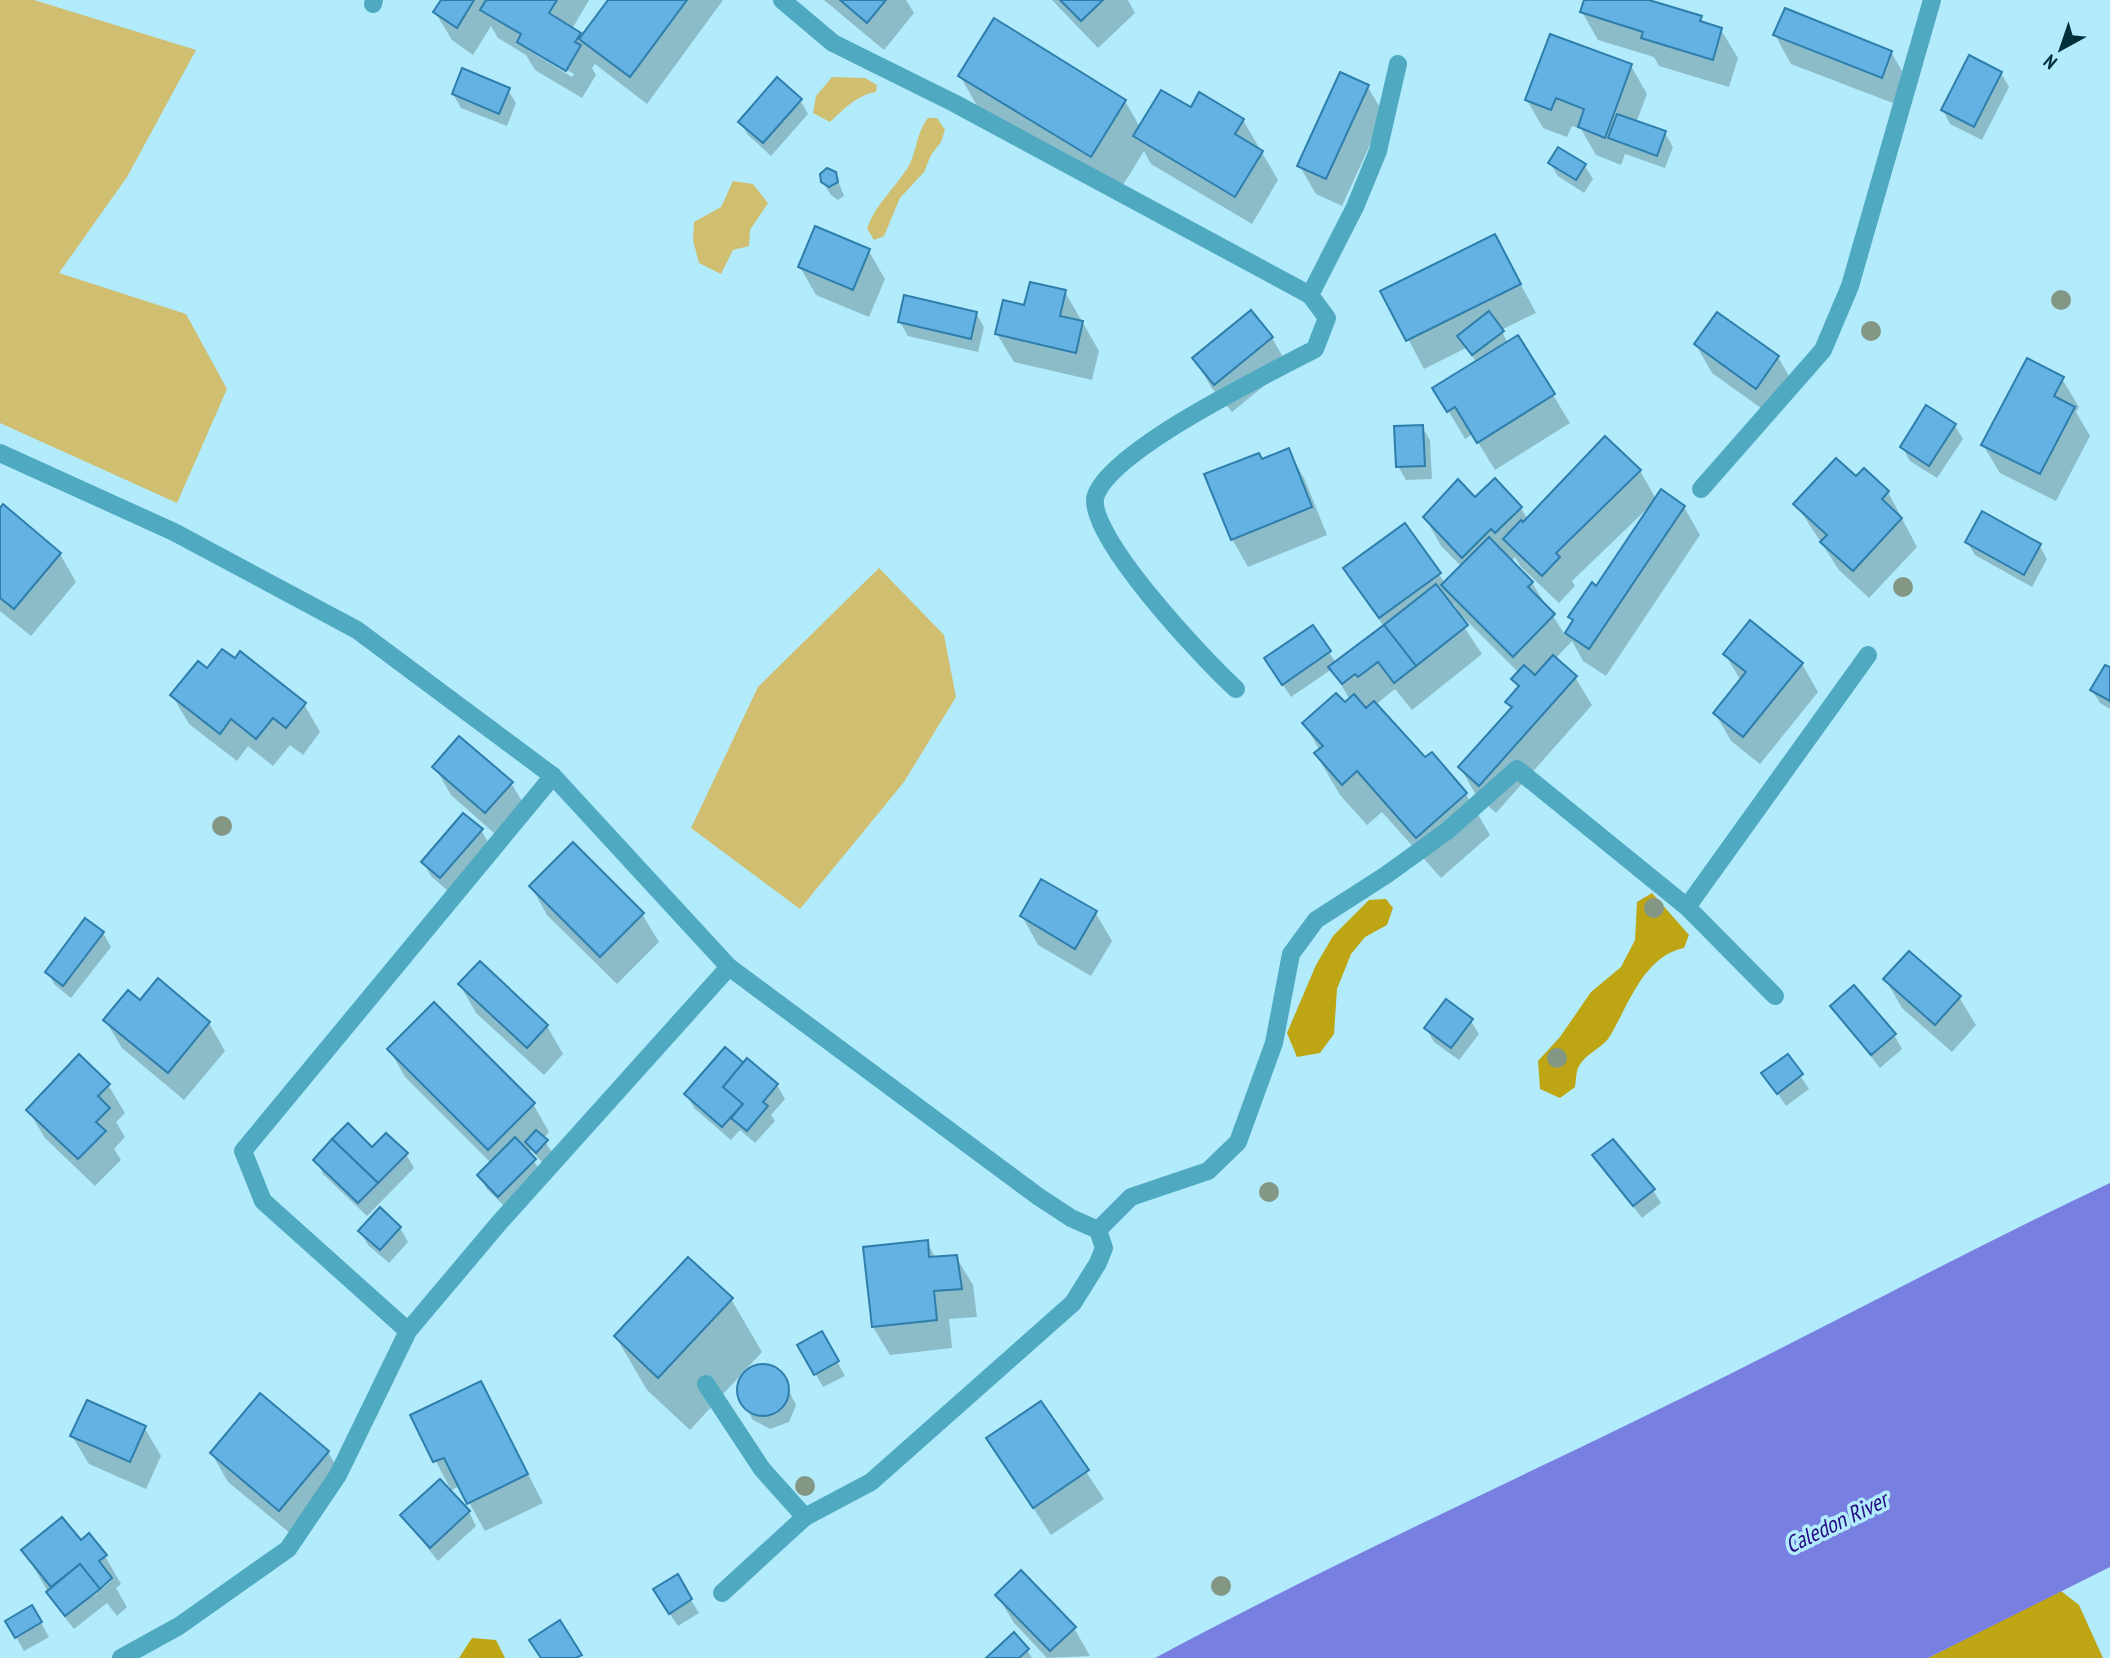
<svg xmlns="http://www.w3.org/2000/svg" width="2110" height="1658" font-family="'PT Sans Narrow',sans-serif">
<rect width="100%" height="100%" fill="#b1ebfc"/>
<g fill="#d0bf70">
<path d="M 0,0 L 34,0 L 196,50 L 127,177 L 59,273 L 186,314 L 227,389 L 177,503 L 0,423 Z"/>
<path d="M 832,77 L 865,78 L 877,85 L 876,92 C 857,95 844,109 830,122 L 813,113 L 816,96 Z"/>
<path d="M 928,118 L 937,118 L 945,130 L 941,142 L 931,155 L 924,172 L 900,198 L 884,236 L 874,240 L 867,228 C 876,204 893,190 907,169 C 917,153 916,133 928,118 Z"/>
<path d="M 733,181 L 753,184 L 768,203 L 750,230 L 749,246 L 733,250 L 721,274 L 699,263 L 693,240 L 694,222 L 721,207 Z"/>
<path d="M 879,568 L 944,635 L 956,697 L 904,782 L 800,909 L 691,828 L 758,687 Z"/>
</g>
<g fill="#bea514">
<path d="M 1652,893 L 1689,935 L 1684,948 C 1644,956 1629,1004 1610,1036 C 1603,1048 1586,1053 1579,1066 C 1576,1071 1576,1081 1575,1087 L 1560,1098 L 1540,1089 L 1538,1061 L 1560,1037 L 1591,992 L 1621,967 L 1635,940 L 1637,902 Z"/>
<path d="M 1386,899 L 1393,908 L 1387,925 L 1365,937 L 1351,954 L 1337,989 L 1334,1034 L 1320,1053 L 1297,1057 L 1287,1033 L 1316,965 L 1333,936 L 1369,900 Z"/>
<path d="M 2061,1591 L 2079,1605 L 2103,1658 L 1928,1658 Z"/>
<path d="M 472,1638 L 496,1640 L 505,1658 L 459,1658 Z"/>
</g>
<path fill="#777fe1" d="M 2110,1183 L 2110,1567 L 1928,1658 L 1155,1658 C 1328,1565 1507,1484 1684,1397 C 1826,1327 1966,1251 2110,1183 Z"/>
<g fill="#0003" fill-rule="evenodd">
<path d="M 443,0 L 589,0 L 572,29 L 582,38 L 610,0 L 723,0 L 647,104 L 595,64 L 592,68 L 596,75 L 582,98 L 535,70 L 526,55 L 498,38 L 491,26 L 473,55 L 452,40 L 435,12 ZM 528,46 L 574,74 L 572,77 L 528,50 Z"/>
<path d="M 824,0 L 906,0 L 914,13 L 884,50 Z"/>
<path d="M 1052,0 L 1128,0 L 1135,13 L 1098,48 Z"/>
<path d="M 1586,0 L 1647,0 L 1701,18 L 1705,25 L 1721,30 L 1738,58 L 1729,87 L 1659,66 L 1654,57 L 1598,40 L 1582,12 Z"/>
<path d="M 1775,35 L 1891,52 L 1907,80 L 1898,105 L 1791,64 Z"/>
<path d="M 1631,66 L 1647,94 L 1636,123 L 1665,133 L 1673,147 L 1665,168 L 1625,154 L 1621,165 L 1596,155 L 1581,129 L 1572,126 L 1567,137 L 1543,128 L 1527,100 Z"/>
<path d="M 2001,73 L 2009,87 L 1982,140 L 1950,124 L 1943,110 Z"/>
<path d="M 960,76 L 1125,101 L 1140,127 L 1191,110 L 1243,120 L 1278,180 L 1252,224 L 1151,164 L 1144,151 L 1115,198 L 984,118 Z"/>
<path d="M 1367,86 L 1384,114 L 1342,206 L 1316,194 L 1299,165 Z"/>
<path d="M 508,90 L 516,103 L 507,126 L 461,108 L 453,94 Z"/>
<path d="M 800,100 L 808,114 L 771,156 L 748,135 L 740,122 Z"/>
<path d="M 1550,163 L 1585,166 L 1593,179 L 1584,193 L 1558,176 Z"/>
<path d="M 835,173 L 844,196 L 838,200 L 831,195 L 822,181 Z"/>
<path d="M 1495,236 L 1536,313 L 1501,330 L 1508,343 L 1518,337 L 1570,423 L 1495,470 L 1473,434 L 1465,439 L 1435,388 L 1477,363 L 1466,348 L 1424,369 L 1383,291 Z"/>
<path d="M 868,250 L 885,279 L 869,317 L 816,295 L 800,267 Z"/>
<path d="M 1065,292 L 1099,351 L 1092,380 L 1014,362 L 997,334 L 1025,307 Z"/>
<path d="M 976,313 L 984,327 L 978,352 L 908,336 L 900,322 Z"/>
<path d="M 1272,338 L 1288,366 L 1232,412 L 1211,387 L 1195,359 Z"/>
<path d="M 1696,345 L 1778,357 L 1794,385 L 1772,416 L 1712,373 Z"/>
<path d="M 2062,379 L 2079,407 L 2076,412 L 2090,436 L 2056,501 L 2000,473 L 1983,445 Z"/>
<path d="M 1955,426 L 1963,439 L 1937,478 L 1910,461 L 1902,447 Z"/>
<path d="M 1422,427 L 1430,440 L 1432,479 L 1406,480 L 1398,466 Z"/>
<path d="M 1605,438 L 1640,471 L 1656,499 L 1684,507 L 1700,535 L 1606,676 L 1583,661 L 1572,641 L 1555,659 L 1575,677 L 1592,705 L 1496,813 L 1476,795 L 1460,767 L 1512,709 L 1508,702 L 1519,689 L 1513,679 L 1519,673 L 1460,614 L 1454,604 L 1450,606 L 1482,654 L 1412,710 L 1395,689 L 1375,705 L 1425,760 L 1466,794 L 1490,835 L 1441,878 L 1382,812 L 1367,825 L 1340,795 L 1316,754 L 1320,751 L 1304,723 L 1350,700 L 1332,669 L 1291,697 L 1274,672 L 1329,652 L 1336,663 L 1384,627 L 1346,568 L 1405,525 L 1445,583 L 1462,567 L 1441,546 L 1425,517 L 1475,499 L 1521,508 L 1528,520 ZM 1650,506 L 1596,588 L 1570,617 L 1574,623 L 1565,635 L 1532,583 L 1511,562 L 1515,557 L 1521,567 L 1559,603 L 1575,586 L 1572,581 Z"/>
<path d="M 1288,450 L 1304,478 L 1327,535 L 1248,567 L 1232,539 L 1262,461 Z"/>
<path d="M 1856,479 L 1888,492 L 1917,547 L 1869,598 L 1839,570 L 1796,504 Z"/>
<path d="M 0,510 L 60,554 L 76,582 L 31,636 L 0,611 Z"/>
<path d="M 1967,542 L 2039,545 L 2047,559 L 2032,587 L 1975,555 Z"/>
<path d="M 1725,654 L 1802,664 L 1818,692 L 1760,764 L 1731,741 L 1715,713 L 1741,681 Z"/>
<path d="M 2110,669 L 2110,709 L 2100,703 L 2092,690 Z"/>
<path d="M 207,671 L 304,704 L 320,732 L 303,755 L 290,745 L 273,766 L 248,746 L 237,761 L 189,724 L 172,695 Z"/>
<path d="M 435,767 L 511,783 L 528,811 L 502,840 L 451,795 Z"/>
<path d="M 481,830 L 489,844 L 448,891 L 431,876 L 423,862 Z"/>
<path d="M 531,886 L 642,914 L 659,942 L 617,984 L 547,915 Z"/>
<path d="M 1095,912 L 1112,941 L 1091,976 L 1038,945 L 1022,916 Z"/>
<path d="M 103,933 L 111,947 L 71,998 L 55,985 L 47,972 Z"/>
<path d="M 1886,980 L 1959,997 L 1976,1025 L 1952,1052 L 1902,1008 Z"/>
<path d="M 460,985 L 547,1026 L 563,1054 L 544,1075 L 476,1013 Z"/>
<path d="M 140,1002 L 209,1023 L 225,1051 L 184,1100 L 122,1048 L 105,1020 Z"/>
<path d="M 1832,1007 L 1894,1035 L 1902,1049 L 1880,1068 Z"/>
<path d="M 1471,1021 L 1479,1034 L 1459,1060 L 1434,1042 L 1426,1028 Z"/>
<path d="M 389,1049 L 533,1104 L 549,1132 L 543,1139 L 554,1155 L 545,1165 L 531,1150 L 528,1154 L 543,1174 L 507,1209 L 487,1189 L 479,1176 L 491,1163 L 405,1077 Z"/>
<path d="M 1787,1056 L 1809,1089 L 1786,1106 L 1764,1073 Z"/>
<path d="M 744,1065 L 777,1085 L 785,1099 L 771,1115 L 775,1121 L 755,1143 L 740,1130 L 731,1140 L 694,1108 L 687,1095 Z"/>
<path d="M 108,1085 L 125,1113 L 116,1122 L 125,1137 L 114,1149 L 121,1160 L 95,1186 L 45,1138 L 28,1110 Z"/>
<path d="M 372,1149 L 406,1154 L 414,1168 L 367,1216 L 323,1174 L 316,1160 Z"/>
<path d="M 1595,1156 L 1653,1190 L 1661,1203 L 1642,1218 Z"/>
<path d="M 380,1210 L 400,1228 L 408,1242 L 389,1263 L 368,1245 L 360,1231 Z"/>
<path d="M 927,1242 L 936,1259 L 956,1257 L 973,1285 L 977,1317 L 949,1319 L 952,1348 L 890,1355 L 873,1327 Z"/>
<path d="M 731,1299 L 762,1352 L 690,1430 L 647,1390 L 616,1337 Z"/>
<path d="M 822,1334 L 845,1376 L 823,1387 L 799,1346 Z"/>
<path d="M 760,1367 L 779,1372 L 796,1405 L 789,1422 L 770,1429 L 753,1420 L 744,1405 L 740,1386 L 743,1376 Z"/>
<path d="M 481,1383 L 543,1503 L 485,1531 L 460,1486 L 451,1490 L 412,1416 Z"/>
<path d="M 261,1395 L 328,1452 L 344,1480 L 296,1538 L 228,1482 L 212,1454 Z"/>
<path d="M 1041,1403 L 1104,1499 L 1051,1535 L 988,1439 Z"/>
<path d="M 144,1427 L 161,1456 L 146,1489 L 89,1464 L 72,1436 Z"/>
<path d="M 440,1482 L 469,1512 L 476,1526 L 438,1561 L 402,1516 Z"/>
<path d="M 81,1543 L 105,1556 L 121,1584 L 116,1588 L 127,1607 L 117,1616 L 107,1603 L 74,1629 L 56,1606 L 24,1550 ZM 111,1576 L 111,1581 L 94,1596 L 92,1593 Z"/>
<path d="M 677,1577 L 699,1613 L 678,1626 L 663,1604 Z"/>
<path d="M 997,1595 L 1074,1628 L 1090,1656 L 1047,1658 L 1014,1623 Z"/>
<path d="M 32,1607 L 49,1637 L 24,1651 L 7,1621 Z"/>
<path d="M 1027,1650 L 1032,1658 L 989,1658 Z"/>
</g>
<g fill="#64b2e3" stroke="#2e7eac" stroke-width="2">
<path d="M 441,0 L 474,0 L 457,28 L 433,12 Z"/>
<path d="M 486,0 L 557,0 L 549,13 L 581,33 L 575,42 L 581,45 L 566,71 L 517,42 L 521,34 L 480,10 Z"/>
<path d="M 608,0 L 687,0 L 630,77 L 579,39 Z"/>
<path d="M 840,0 L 886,0 L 867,23 Z"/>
<path d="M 1060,0 L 1103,0 L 1081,21 Z"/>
<path d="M 1584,0 L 1649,0 L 1702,16 L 1700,21 L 1722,28 L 1713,60 L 1641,38 L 1643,32 L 1580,12 Z"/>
<path d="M 1785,8 L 1892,51 L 1882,78 L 1773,35 Z"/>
<path d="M 994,18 L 1126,100 L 1091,157 L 958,76 Z"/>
<path d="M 1550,34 L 1632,64 L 1605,138 L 1578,127 L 1584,109 L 1556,98 L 1551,110 L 1525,100 Z"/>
<path d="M 1969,55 L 2002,72 L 1974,127 L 1941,110 Z"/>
<path d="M 462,68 L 510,88 L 499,114 L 452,94 Z"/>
<path d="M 1340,72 L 1369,85 L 1326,179 L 1297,166 Z"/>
<path d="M 777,77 L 802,99 L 763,143 L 738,122 Z"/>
<path d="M 1161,90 L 1191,107 L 1199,92 L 1244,119 L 1235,134 L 1263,151 L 1235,197 L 1133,136 Z"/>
<path d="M 1617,114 L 1666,131 L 1657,156 L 1608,138 Z"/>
<path d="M 1558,147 L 1586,164 L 1576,180 L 1548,163 Z"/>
<path d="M 827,168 L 836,172 L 838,182 L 829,187 L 821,182 L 820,174 Z"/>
<path d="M 815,226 L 870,249 L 853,290 L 798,267 Z"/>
<path d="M 1495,234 L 1521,284 L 1406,341 L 1380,291 Z"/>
<path d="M 1030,282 L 1066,290 L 1060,316 L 1083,321 L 1076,353 L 995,334 L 1003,300 L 1024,305 Z"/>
<path d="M 904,295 L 977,312 L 971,339 L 898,322 Z"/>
<path d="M 1251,310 L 1273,337 L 1214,385 L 1192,358 Z"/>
<path d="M 1489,311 L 1504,331 L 1472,355 L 1457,336 Z"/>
<path d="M 1717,312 L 1779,356 L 1756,389 L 1694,344 Z"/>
<path d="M 1518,335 L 1555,394 L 1477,443 L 1455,407 L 1447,412 L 1432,388 Z"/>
<path d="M 2027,358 L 2064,377 L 2054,396 L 2075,407 L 2040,474 L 1981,445 Z"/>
<path d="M 1926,405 L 1956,424 L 1929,466 L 1900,447 Z"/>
<path d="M 1423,425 L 1425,466 L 1396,467 L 1394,426 Z"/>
<path d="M 1605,436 L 1641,470 L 1556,553 L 1560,557 L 1542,576 L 1503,539 L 1521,520 L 1523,522 Z"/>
<path d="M 1289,448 L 1312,507 L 1231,540 L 1204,474 L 1259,453 L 1262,459 Z"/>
<path d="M 1836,458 L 1856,476 L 1864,468 L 1889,491 L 1882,499 L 1902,518 L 1853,571 L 1820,542 L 1827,535 L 1793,504 Z"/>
<path d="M 1495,478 L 1522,507 L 1495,533 L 1491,529 L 1462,558 L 1423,517 L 1458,479 L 1475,497 Z"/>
<path d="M 1661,489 L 1685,506 L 1589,649 L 1565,633 L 1573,620 L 1568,617 L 1592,582 L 1596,586 Z"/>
<path d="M 3,504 L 61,553 L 14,609 L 0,598 L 0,508 Z"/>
<path d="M 1982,511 L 2041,544 L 2024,575 L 1965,542 Z"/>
<path d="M 1405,523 L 1441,573 L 1379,618 L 1343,568 Z"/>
<path d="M 1489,537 L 1533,582 L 1528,587 L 1555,614 L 1513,657 L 1441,585 Z"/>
<path d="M 1436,584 L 1468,625 L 1416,666 L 1384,625 Z"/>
<path d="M 1750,620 L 1803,663 L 1743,737 L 1713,713 L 1746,672 L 1723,654 Z"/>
<path d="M 1313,625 L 1331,651 L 1282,685 L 1264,658 Z"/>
<path d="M 1384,625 L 1416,666 L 1394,683 L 1378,662 L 1358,677 L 1355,674 L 1342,684 L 1328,667 Z"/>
<path d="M 222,649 L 235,658 L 240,651 L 306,703 L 286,728 L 273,718 L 256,739 L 231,719 L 220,734 L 170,695 L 198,661 L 207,668 Z"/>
<path d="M 1553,655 L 1577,676 L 1479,786 L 1458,767 L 1512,707 L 1505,702 L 1519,686 L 1511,679 L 1524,665 L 1535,675 Z"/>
<path d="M 2105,665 L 2110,667 L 2110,701 L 2090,690 Z"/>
<path d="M 1336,693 L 1345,702 L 1354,694 L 1366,708 L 1374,701 L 1425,757 L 1432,752 L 1467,793 L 1416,838 L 1357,771 L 1342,785 L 1314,753 L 1323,746 L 1302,723 Z"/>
<path d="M 459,736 L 513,782 L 485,813 L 432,767 Z"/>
<path d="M 463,813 L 483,829 L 440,878 L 421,862 Z"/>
<path d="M 573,842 L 644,913 L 600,957 L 529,886 Z"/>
<path d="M 1041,879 L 1097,911 L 1075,949 L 1020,916 Z"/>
<path d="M 85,918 L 104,932 L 63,986 L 45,972 Z"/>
<path d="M 1909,951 L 1961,996 L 1935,1025 L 1883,979 Z"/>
<path d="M 480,961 L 548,1025 L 527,1048 L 458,984 Z"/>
<path d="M 158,978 L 210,1022 L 168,1073 L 103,1020 L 128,990 L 140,1000 Z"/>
<path d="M 1854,985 L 1896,1034 L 1871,1055 L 1830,1006 Z"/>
<path d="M 1446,999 L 1473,1019 L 1451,1048 L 1424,1028 Z"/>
<path d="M 434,1002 L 535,1103 L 488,1150 L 387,1049 Z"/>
<path d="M 725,1047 L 744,1063 L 723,1087 L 743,1104 L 722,1127 L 684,1094 Z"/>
<path d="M 79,1054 L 110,1084 L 98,1096 L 110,1108 L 96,1122 L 106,1131 L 78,1159 L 26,1110 Z"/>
<path d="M 1788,1054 L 1803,1074 L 1777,1094 L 1761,1073 Z"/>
<path d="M 747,1058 L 778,1084 L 763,1102 L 768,1106 L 747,1131 L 731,1118 L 743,1104 L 723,1087 Z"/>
<path d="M 348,1123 L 372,1147 L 386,1133 L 408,1153 L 378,1183 L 332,1139 Z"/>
<path d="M 536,1130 L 548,1140 L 536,1153 L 525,1142 Z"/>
<path d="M 515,1137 L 536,1159 L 498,1197 L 477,1175 Z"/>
<path d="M 332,1139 L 378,1183 L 358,1203 L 313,1160 Z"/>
<path d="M 1613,1139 L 1655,1189 L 1633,1206 L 1592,1155 Z"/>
<path d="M 380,1207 L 401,1227 L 380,1250 L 358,1231 Z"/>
<path d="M 928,1240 L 929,1257 L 957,1255 L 962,1289 L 934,1291 L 937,1320 L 872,1327 L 863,1247 Z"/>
<path d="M 688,1257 L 733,1298 L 658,1378 L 614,1336 Z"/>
<path d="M 822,1331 L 839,1361 L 814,1375 L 797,1345 Z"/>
<circle cx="763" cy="1390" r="26"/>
<path d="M 481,1381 L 528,1474 L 467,1504 L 444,1458 L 433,1462 L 410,1415 Z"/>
<path d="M 260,1393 L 329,1451 L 279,1511 L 210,1453 Z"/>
<path d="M 87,1400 L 146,1426 L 130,1462 L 70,1436 Z"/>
<path d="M 1041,1401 L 1089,1470 L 1033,1508 L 986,1438 Z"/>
<path d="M 440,1479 L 470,1511 L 430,1548 L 400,1515 Z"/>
<path d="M 62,1517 L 81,1540 L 89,1533 L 107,1555 L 99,1561 L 112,1578 L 100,1589 L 80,1564 L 51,1587 L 21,1550 Z"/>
<path d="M 80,1564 L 100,1589 L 65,1616 L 46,1592 Z"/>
<path d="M 1021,1570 L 1076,1627 L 1050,1651 L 995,1595 Z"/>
<path d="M 678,1574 L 692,1599 L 669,1614 L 653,1589 Z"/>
<path d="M 32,1605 L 42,1622 L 15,1638 L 5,1621 Z"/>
<path d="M 560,1620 L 582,1655 L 576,1658 L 541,1658 L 529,1640 Z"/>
<path d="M 1014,1632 L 1029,1649 L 1019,1658 L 986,1658 Z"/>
</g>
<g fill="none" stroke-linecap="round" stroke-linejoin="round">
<g stroke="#4fa9c1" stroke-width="18">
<path d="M 373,4 L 374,0"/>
<path d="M 1236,689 C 1207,663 1082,531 1096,495 C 1114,448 1268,374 1315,349 L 1327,318 L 1310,295 L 1355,207 L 1378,151 L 1398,64"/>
<path d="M 1687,907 L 1868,655"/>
<path d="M 408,1331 L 263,1201 L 243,1151 L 553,776"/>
<path d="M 706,1384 L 762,1469 L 805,1517"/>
<path d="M 722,1593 L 805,1517 L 871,1482 L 1073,1303 L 1098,1263 L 1104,1248 L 1098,1230 L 1131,1197 L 1208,1171 L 1238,1142 L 1274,1043 L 1291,954 L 1316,920 L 1386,875 L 1447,831 L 1517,769 L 1687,907 L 1775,996"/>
</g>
<g stroke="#4fa9c1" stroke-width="18">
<path d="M 782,0 L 833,43 L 954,103 L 1310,295"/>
<path d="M 0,453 L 174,532 L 357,630 L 553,776 L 729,967 L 1039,1197 L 1071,1218 L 1098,1230"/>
<path d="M 1701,489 L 1823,350 L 1850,286 L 1932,0"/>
<path d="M 121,1658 L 179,1626 L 288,1549 L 338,1475 L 408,1331 L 499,1223 L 729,967"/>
</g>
</g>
<g fill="#839784">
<circle cx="2061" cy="300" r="10"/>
<circle cx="1871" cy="331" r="10"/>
<circle cx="1903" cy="587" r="10"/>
<circle cx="222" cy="826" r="10"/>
<circle cx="1654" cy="908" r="10"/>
<circle cx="1557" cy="1058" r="10"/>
<circle cx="1269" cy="1192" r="10"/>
<circle cx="805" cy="1486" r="10"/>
<circle cx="1221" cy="1586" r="10"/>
</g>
<g text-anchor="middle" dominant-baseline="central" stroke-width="7" stroke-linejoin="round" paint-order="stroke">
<g font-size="23" font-style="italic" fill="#240881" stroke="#b1ebfc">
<text transform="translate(1836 1522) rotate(-26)">Caledon River</text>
</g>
</g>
<g transform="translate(2061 49) rotate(220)" stroke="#b1ebfc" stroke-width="5" paint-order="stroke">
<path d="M0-5L12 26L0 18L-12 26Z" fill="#002f3a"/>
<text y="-10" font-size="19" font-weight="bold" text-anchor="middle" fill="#002f3a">N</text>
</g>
</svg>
